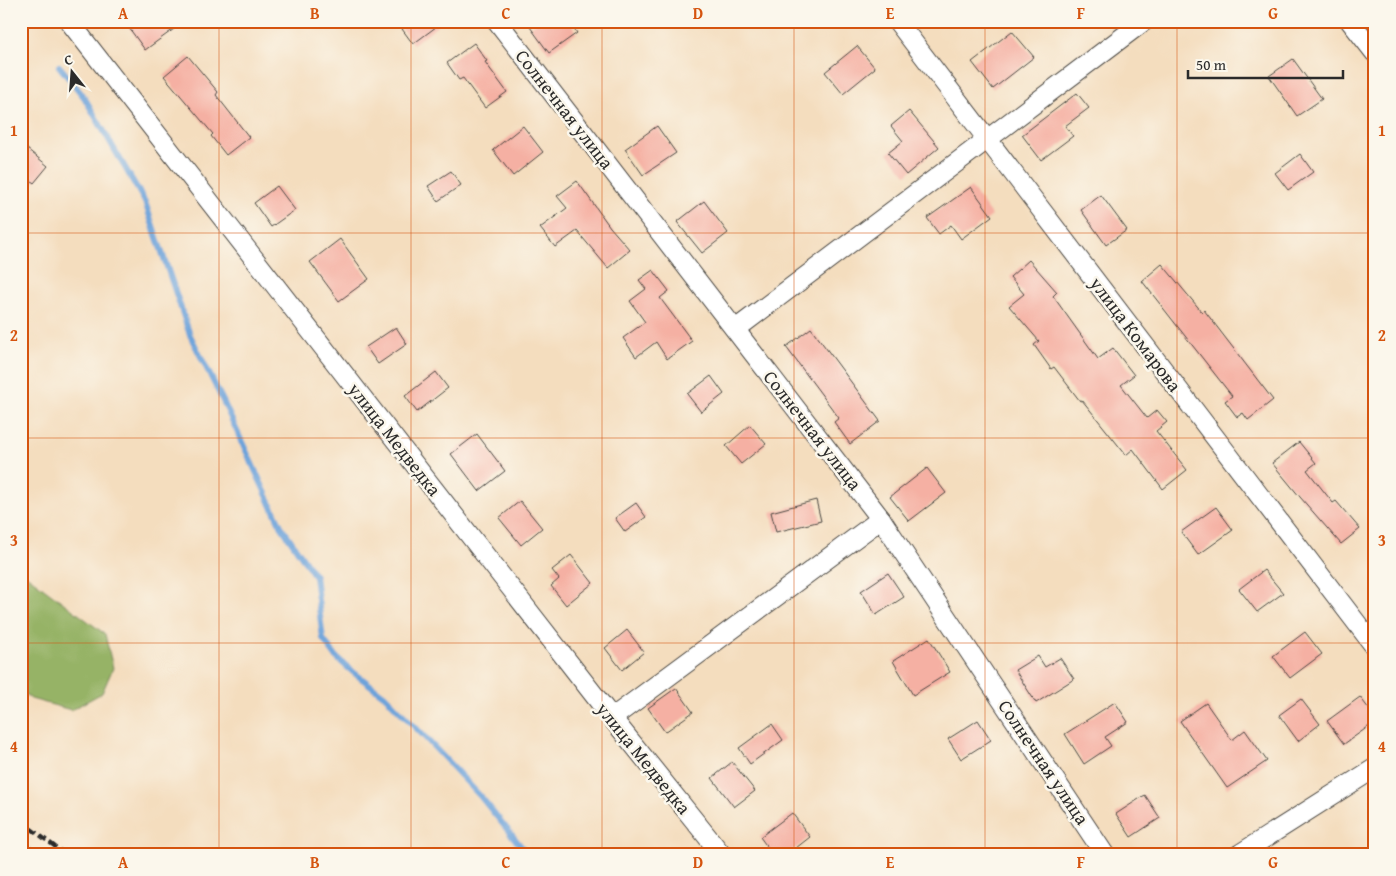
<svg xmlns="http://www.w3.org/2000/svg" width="1396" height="876" font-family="'Gentium Book Plus',serif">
<rect width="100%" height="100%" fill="#fbf7ec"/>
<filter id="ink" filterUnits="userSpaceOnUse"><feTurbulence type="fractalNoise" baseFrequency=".02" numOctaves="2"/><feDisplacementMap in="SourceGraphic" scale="10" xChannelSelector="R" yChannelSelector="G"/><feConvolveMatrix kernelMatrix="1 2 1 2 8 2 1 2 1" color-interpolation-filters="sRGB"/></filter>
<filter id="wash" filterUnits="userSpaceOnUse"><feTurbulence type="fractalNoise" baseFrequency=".0096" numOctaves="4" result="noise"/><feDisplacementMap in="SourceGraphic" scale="20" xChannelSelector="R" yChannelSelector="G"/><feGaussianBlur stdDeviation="1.12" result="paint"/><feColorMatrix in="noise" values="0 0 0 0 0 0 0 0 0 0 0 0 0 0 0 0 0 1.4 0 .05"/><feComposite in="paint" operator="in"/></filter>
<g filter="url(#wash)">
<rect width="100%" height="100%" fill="#f4ddbe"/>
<path fill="#96b366" stroke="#606f48" d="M 21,571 L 105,634 L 113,668 L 102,693 L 71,710 L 31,699 L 21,691 Z"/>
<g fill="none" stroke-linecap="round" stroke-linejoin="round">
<path stroke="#6da3da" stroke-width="6" d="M 59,66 L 84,97 L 145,202 L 190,335 L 223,401 L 281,526 L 315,576 L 323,639 L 337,658 L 353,672 L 385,696 L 420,732 L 481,797 L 528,855"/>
</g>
<g id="blocks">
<g fill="#f5b0a3">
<path d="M 124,21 L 185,21 L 145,50 Z"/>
<path d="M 412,21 L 444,21 L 413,44 L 402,29 Z"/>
<path d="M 539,21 L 569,21 L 577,33 L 549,53 L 530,27 Z"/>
<path d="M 1012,31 L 1034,57 L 993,89 L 972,62 Z"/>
<path d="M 474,43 L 487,61 L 485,62 L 507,92 L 485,108 L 463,78 L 459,80 L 447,63 Z"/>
<path d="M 857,46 L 875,68 L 843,94 L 825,72 Z"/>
<path d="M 188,56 L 218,92 L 216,95 L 249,137 L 226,155 L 211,136 L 213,134 L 164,76 Z"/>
<path d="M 1293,59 L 1322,99 L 1297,116 L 1269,76 Z"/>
<path d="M 1077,93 L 1089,108 L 1065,126 L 1073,136 L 1041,160 L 1022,135 Z"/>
<path d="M 909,111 L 939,147 L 906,175 L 888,153 L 903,141 L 891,126 Z"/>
<path d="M 523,126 L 543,152 L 513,176 L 493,150 Z"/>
<path d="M 657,126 L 676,153 L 643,175 L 625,149 Z"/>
<path d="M 21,144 L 48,166 L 34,183 L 21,173 Z"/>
<path d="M 1300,154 L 1313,172 L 1288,190 L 1275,173 Z"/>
<path d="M 451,171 L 461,185 L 438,201 L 428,186 Z"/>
<path d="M 577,181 L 610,227 L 630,250 L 608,268 L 577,231 L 555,247 L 540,228 L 567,208 L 557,196 Z"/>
<path d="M 277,186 L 295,210 L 271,227 L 254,203 Z"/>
<path d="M 971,187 L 992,216 L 961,239 L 951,225 L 939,234 L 927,218 Z"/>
<path d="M 1101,195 L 1127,230 L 1106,245 L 1081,210 Z"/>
<path d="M 704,201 L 728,233 L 702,253 L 677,222 Z"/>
<path d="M 340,239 L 369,279 L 339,301 L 310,262 Z"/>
<path d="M 1029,260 L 1057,292 L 1053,296 L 1098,359 L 1113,348 L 1134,375 L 1121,385 L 1147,418 L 1157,410 L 1167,422 L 1156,431 L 1187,470 L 1163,489 L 1133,449 L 1126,455 L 1082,400 L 1080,401 L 1054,367 L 1051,369 L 1034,345 L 1039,341 L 1009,306 L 1024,294 L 1010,277 Z"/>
<path d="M 1162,264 L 1202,312 L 1204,310 L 1273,400 L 1248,420 L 1243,413 L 1237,417 L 1225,401 L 1232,396 L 1142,281 Z"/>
<path d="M 653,270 L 669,291 L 660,298 L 692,341 L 667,359 L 656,342 L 636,357 L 623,338 L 645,322 L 630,301 L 646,289 L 639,280 Z"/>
<path d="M 396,327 L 407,344 L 378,364 L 366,347 Z"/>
<path d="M 811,328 L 880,421 L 850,444 L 834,422 L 839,418 L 786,347 Z"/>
<path d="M 436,372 L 448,388 L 417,412 L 405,396 Z"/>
<path d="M 711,376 L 724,394 L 701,412 L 687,394 Z"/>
<path d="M 750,425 L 766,444 L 741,464 L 726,446 Z"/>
<path d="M 477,434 L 505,471 L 479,491 L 451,454 Z"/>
<path d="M 1299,442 L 1316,463 L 1307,470 L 1333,503 L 1336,501 L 1360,529 L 1341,544 L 1300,497 L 1272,463 Z"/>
<path d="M 927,468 L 946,493 L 909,521 L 890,497 Z"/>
<path d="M 816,500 L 821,521 L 776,532 L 771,512 Z"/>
<path d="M 520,501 L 542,528 L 521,545 L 499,518 Z"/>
<path d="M 636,503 L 646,517 L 625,532 L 615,518 Z"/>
<path d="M 1216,507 L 1233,530 L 1198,555 L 1181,532 Z"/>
<path d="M 571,555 L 593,583 L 566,605 L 551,586 L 559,579 L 552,570 Z"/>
<path d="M 1264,570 L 1283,593 L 1257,612 L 1239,589 Z"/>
<path d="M 888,573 L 904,597 L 876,615 L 861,591 Z"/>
<path d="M 627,630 L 644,652 L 622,670 L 605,648 Z"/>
<path d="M 1305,632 L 1322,654 L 1290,678 L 1273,656 Z"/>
<path d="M 929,638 L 950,672 L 913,695 L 893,661 Z"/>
<path d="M 1038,656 L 1045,667 L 1060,658 L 1074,679 L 1036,703 L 1015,670 Z"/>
<path d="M 676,688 L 693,712 L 665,732 L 648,708 Z"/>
<path d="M 1360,697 L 1375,717 L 1375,722 L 1344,744 L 1327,721 Z"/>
<path d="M 1301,699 L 1320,724 L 1298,741 L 1279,715 Z"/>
<path d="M 1115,702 L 1128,722 L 1105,737 L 1111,746 L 1084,764 L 1065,734 Z"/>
<path d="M 1206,703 L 1232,740 L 1245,730 L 1267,761 L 1227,788 L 1180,721 Z"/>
<path d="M 978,720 L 991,740 L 961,759 L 948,739 Z"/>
<path d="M 772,724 L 783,740 L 750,764 L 739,748 Z"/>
<path d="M 732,762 L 755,791 L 734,807 L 712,778 Z"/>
<path d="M 1145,795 L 1160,818 L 1131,837 L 1116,814 Z"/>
<path d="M 792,813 L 810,837 L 787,855 L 773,855 L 760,837 Z"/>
</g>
</g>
</g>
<g filter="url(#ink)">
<use href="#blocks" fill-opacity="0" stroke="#494641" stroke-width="1"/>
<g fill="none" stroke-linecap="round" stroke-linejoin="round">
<defs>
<g id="street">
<path d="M 69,21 L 612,718 L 722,855"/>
<path d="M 497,21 L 881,519 L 1105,855"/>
<path d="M 897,21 L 1375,647"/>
<path d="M 1350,21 L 1375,53"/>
<path d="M 736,329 L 1144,21"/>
<path d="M 612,718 L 881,519"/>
<path d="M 1238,855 L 1375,768"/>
</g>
</defs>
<use href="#street" stroke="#494641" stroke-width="21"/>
<use href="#street" stroke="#fff" stroke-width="19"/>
<g stroke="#2b2b2b" stroke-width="4" stroke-dasharray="8 4" stroke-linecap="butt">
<path d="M 21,821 L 66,855"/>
<path d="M 21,840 L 40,855"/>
</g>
</g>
</g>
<path fill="none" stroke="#d5540f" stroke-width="1" stroke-opacity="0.55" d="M 219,21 L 219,855M 411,21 L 411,855M 602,21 L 602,855M 794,21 L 794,855M 985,21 L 985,855M 1177,21 L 1177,855M 21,233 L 1375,233M 21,438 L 1375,438M 21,643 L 1375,643"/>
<g text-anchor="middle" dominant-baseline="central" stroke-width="5" stroke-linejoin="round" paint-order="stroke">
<g font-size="19" fill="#2b2b2b" stroke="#fbf7ec">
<text transform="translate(565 109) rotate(52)">Солнечная улица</text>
<text transform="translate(1136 334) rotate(53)">улица Комарова</text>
<text transform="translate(813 430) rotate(52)">Солнечная улица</text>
<text transform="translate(395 439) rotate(52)">улица Медведка</text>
<text transform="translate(644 758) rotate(51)">улица Медведка</text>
<text transform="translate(1044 762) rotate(56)">Солнечная улица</text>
</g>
</g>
<rect width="1396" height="876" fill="none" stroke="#fbf7ec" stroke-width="55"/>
<g transform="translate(72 72) rotate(343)" stroke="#fbf7ec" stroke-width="4" paint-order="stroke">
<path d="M0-4L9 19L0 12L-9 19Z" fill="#2b2b2b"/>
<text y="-8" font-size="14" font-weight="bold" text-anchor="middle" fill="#2b2b2b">С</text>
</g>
<path d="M1188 70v8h155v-8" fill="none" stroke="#2b2b2b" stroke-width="2.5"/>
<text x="1196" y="70" font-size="15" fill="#2b2b2b" stroke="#fbf7ec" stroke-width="4" paint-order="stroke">50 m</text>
<rect x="28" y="28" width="1340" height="820" fill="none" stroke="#d5540f" stroke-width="2"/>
<g font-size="16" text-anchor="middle" font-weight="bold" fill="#d5540f">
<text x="123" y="19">A</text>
<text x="315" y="19">B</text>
<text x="506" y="19">C</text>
<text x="698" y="19">D</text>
<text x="890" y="19">E</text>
<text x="1081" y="19">F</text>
<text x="1273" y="19">G</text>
<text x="14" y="136">1</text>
<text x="1382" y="136">1</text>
<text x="14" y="341">2</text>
<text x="1382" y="341">2</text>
<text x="14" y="546">3</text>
<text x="1382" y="546">3</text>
<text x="14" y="752">4</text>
<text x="1382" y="752">4</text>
<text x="123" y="868">A</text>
<text x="315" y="868">B</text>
<text x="506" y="868">C</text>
<text x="698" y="868">D</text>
<text x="890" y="868">E</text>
<text x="1081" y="868">F</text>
<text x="1273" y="868">G</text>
</g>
</svg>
